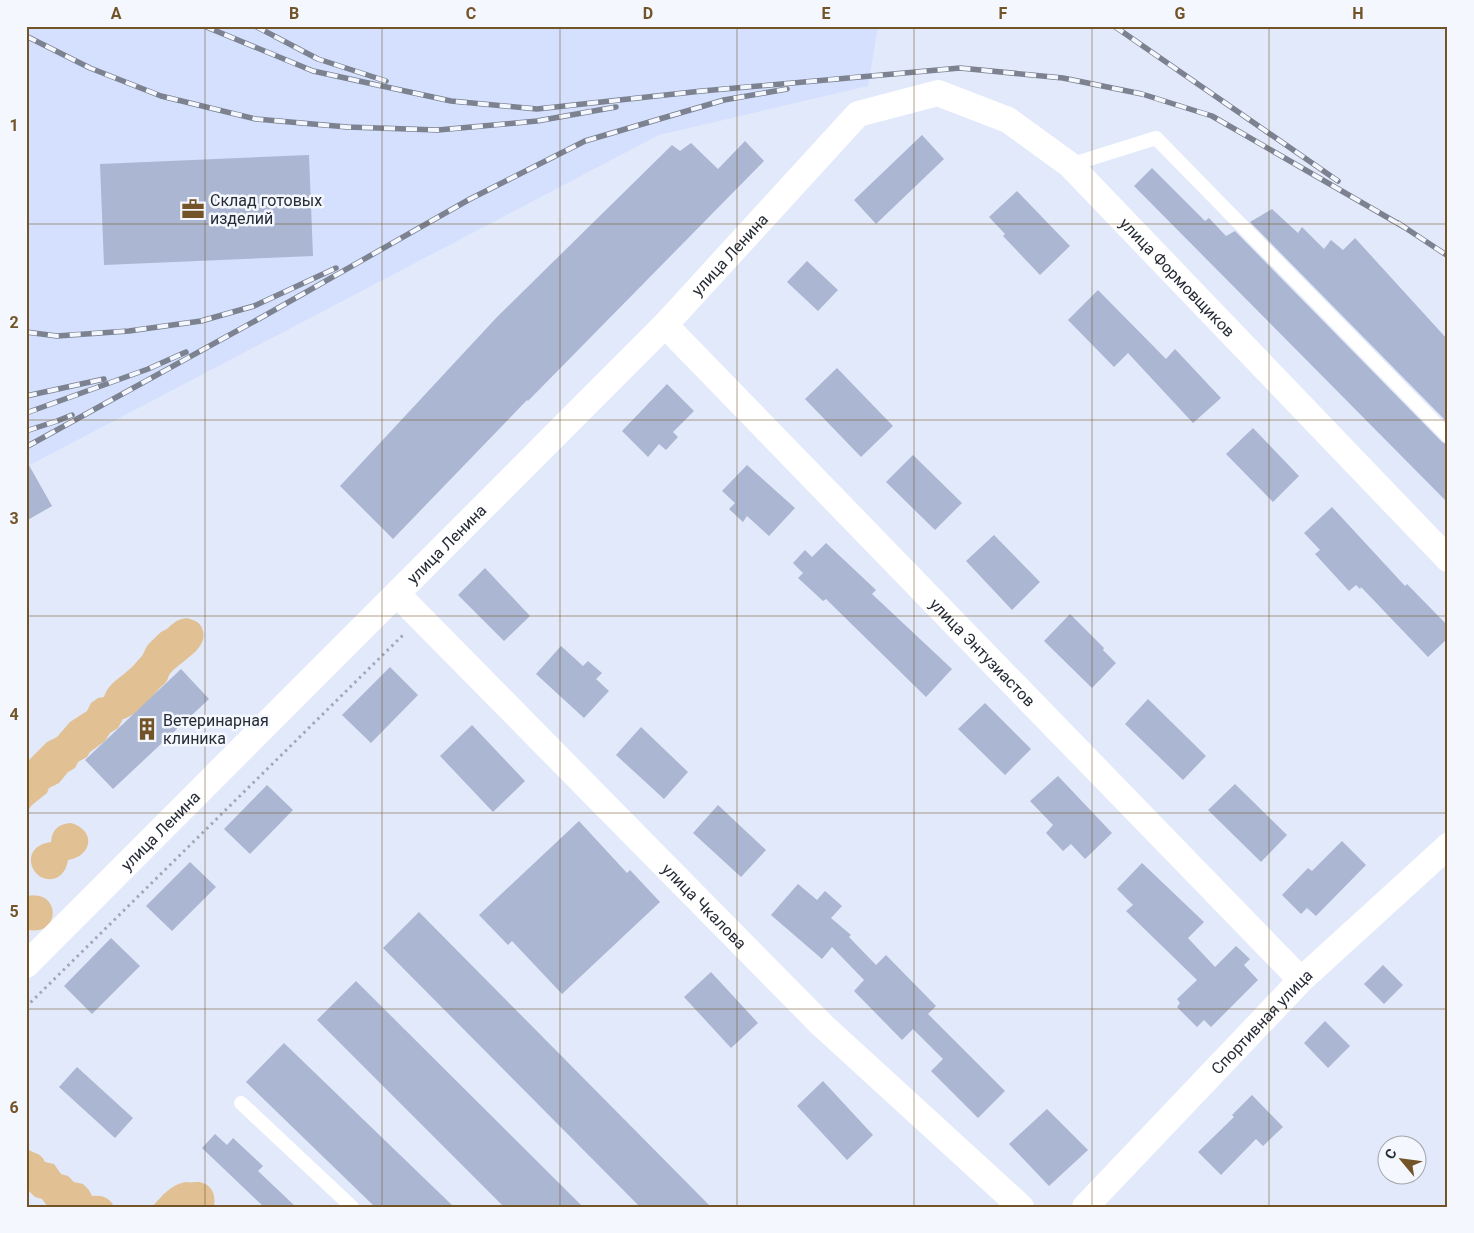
<svg xmlns="http://www.w3.org/2000/svg" width="1474" height="1233" font-family="Roboto,sans-serif">
<rect width="100%" height="100%" fill="#e2e9fb"/>
<path fill="#d4e0fd" d="M 26,26 L 878,26 L 868,86 L 659,135 L 26,467 Z"/>
<g fill="#e1c093">
<path d="M 187,618 C 193,620 199,621 202,628 C 211,649 179,661 169,675 C 168,677 168,680 166,682 C 164,685 160,687 158,690 C 151,699 134,717 123,719 L 118,728 L 110,733 L 105,741 L 90,752 L 87,757 L 78,762 L 75,768 L 68,772 L 59,783 L 49,788 L 47,793 L 32,805 L 26,812 L 26,763 L 47,742 L 57,737 L 70,722 L 87,711 L 91,703 L 98,698 L 104,697 C 108,683 122,677 132,667 C 134,665 140,658 142,656 C 144,653 145,649 147,646 C 151,641 156,637 161,632 C 164,630 168,629 170,626 C 176,621 179,619 187,618 Z"/>
<path d="M 71,823 C 96,830 93,856 68,860 C 67,867 64,873 58,877 C 34,889 15,847 51,842 C 52,829 59,824 71,823 Z"/>
<path d="M 26,891 L 27,896 C 63,889 60,940 26,929 Z"/>
<path d="M 26,1148 C 33,1154 41,1152 45,1162 L 54,1164 L 61,1174 L 68,1176 L 74,1182 L 83,1184 L 89,1190 L 92,1196 C 101,1195 110,1197 114,1207 L 48,1207 L 42,1199 L 35,1197 L 26,1188 Z"/>
<path d="M 186,1182 C 191,1183 194,1182 199,1182 C 212,1184 216,1195 214,1207 L 152,1207 C 162,1196 171,1184 186,1182 Z"/>
</g>
<g fill="#abb6d2">
<path d="M 922,135 L 944,159 L 876,224 L 854,200 Z"/>
<path d="M 745,141 L 764,161 L 528,401 L 527,400 L 393,539 L 340,486 L 497,317 L 672,145 L 680,151 L 691,143 L 718,169 Z"/>
<path d="M 309,155 L 313,256 L 104,265 L 100,164 Z"/>
<path d="M 1152,168 L 1205,221 L 1209,218 L 1226,236 L 1235,231 L 1442,442 L 1448,445 L 1448,503 L 1134,186 Z"/>
<path d="M 1017,191 L 1070,246 L 1040,275 L 1003,236 L 1005,234 L 989,217 Z"/>
<path d="M 1272,209 L 1298,233 L 1302,227 L 1324,249 L 1331,240 L 1343,250 L 1355,238 L 1448,340 L 1448,423 L 1250,222 Z"/>
<path d="M 807,261 L 838,290 L 818,311 L 787,282 Z"/>
<path d="M 1098,290 L 1166,359 L 1175,349 L 1221,398 L 1193,423 L 1128,353 L 1114,367 L 1068,320 Z"/>
<path d="M 837,368 L 893,426 L 861,457 L 805,399 Z"/>
<path d="M 667,384 L 694,411 L 673,432 L 678,437 L 666,450 L 659,444 L 648,457 L 622,431 Z"/>
<path d="M 1253,428 L 1299,476 L 1273,502 L 1226,454 Z"/>
<path d="M 913,455 L 962,503 L 935,530 L 886,482 Z"/>
<path d="M 26,460 L 52,506 L 26,521 Z"/>
<path d="M 747,465 L 795,508 L 769,536 L 747,516 L 743,522 L 729,509 L 735,503 L 722,491 Z"/>
<path d="M 1332,507 L 1405,586 L 1407,584 L 1448,626 L 1448,638 L 1428,657 L 1361,587 L 1360,589 L 1356,585 L 1349,591 L 1315,554 L 1320,550 L 1304,533 Z"/>
<path d="M 994,535 L 1040,582 L 1012,610 L 966,561 Z"/>
<path d="M 826,543 L 876,590 L 872,594 L 952,669 L 926,697 L 826,599 L 823,601 L 798,578 L 803,573 L 793,563 L 805,550 L 812,557 Z"/>
<path d="M 485,568 L 530,616 L 504,641 L 458,595 Z"/>
<path d="M 1070,614 L 1104,648 L 1103,650 L 1116,663 L 1092,688 L 1044,641 Z"/>
<path d="M 561,646 L 583,666 L 588,661 L 602,673 L 596,679 L 609,691 L 584,718 L 536,674 Z"/>
<path d="M 390,667 L 418,695 L 371,743 L 342,715 Z"/>
<path d="M 181,669 L 209,699 L 113,789 L 85,760 Z"/>
<path d="M 1148,699 L 1206,756 L 1183,780 L 1125,724 Z"/>
<path d="M 985,703 L 1031,749 L 1005,775 L 958,729 Z"/>
<path d="M 472,725 L 525,781 L 493,812 L 440,756 Z"/>
<path d="M 641,727 L 688,772 L 664,799 L 616,755 Z"/>
<path d="M 1058,776 L 1112,833 L 1085,859 L 1071,844 L 1063,851 L 1046,833 L 1053,825 L 1030,801 Z"/>
<path d="M 1235,784 L 1287,835 L 1261,862 L 1208,810 Z"/>
<path d="M 267,785 L 293,810 L 250,854 L 224,829 Z"/>
<path d="M 718,805 L 766,850 L 741,877 L 693,833 Z"/>
<path d="M 579,821 L 627,873 L 630,870 L 660,902 L 562,994 L 512,941 L 508,945 L 479,915 Z"/>
<path d="M 1342,841 L 1366,865 L 1316,916 L 1307,908 L 1301,914 L 1282,895 L 1308,868 L 1312,871 Z"/>
<path d="M 190,862 L 216,887 L 172,931 L 146,906 Z"/>
<path d="M 1142,863 L 1204,922 L 1188,938 L 1215,967 L 1236,946 L 1250,959 L 1244,965 L 1258,980 L 1211,1027 L 1204,1020 L 1197,1027 L 1177,1007 L 1180,1003 L 1177,999 L 1197,980 L 1126,911 L 1133,905 L 1117,889 Z"/>
<path d="M 798,884 L 817,900 L 825,891 L 842,906 L 831,918 L 851,935 L 849,937 L 876,965 L 886,955 L 936,1006 L 928,1014 L 1005,1091 L 978,1118 L 931,1071 L 943,1059 L 913,1029 L 902,1040 L 854,991 L 864,980 L 832,947 L 822,959 L 771,915 Z"/>
<path d="M 419,912 L 711,1207 L 640,1207 L 383,948 Z"/>
<path d="M 111,938 L 140,966 L 92,1014 L 64,986 Z"/>
<path d="M 1383,965 L 1403,985 L 1384,1004 L 1364,984 Z"/>
<path d="M 711,972 L 758,1023 L 731,1048 L 684,997 Z"/>
<path d="M 356,981 L 583,1207 L 504,1207 L 317,1020 Z"/>
<path d="M 1325,1021 L 1350,1046 L 1328,1068 L 1304,1043 Z"/>
<path d="M 284,1043 L 454,1207 L 375,1207 L 246,1082 Z"/>
<path d="M 77,1067 L 133,1118 L 115,1138 L 59,1087 Z"/>
<path d="M 823,1081 L 873,1135 L 847,1160 L 797,1106 Z"/>
<path d="M 1252,1095 L 1283,1127 L 1263,1146 L 1256,1139 L 1221,1175 L 1198,1152 L 1234,1117 L 1232,1115 Z"/>
<path d="M 1047,1109 L 1088,1150 L 1049,1186 L 1009,1144 Z"/>
<path d="M 215,1134 L 227,1145 L 233,1138 L 263,1166 L 258,1171 L 296,1207 L 264,1207 L 202,1148 Z"/>
</g>
<g fill="none" stroke-linecap="round" stroke-linejoin="round">
<path stroke="#a2a8b8" stroke-width="3" stroke-dasharray="2.5 4" stroke-linecap="butt" d="M 26,1007 L 403,635"/>
<g stroke="#fff" stroke-width="14">
<path d="M 1070,165 L 1156,138 L 1448,436"/>
<path d="M 241,1103 L 352,1207"/>
</g>
<g stroke="#fff" stroke-width="26">
<path id="s1" d="M 665,325 L 1301,980"/>
<path id="s2" d="M 397,594 L 822,1025 L 1021,1207"/>
<path id="s3" d="M 26,965 L 665,325 L 858,114 L 938,93 L 1008,120 L 1070,165 L 1448,559"/>
<path id="s4" d="M 1085,1207 L 1301,980 L 1448,846"/>
</g>
<defs>
<g id="rail">
<path d="M 204,26 L 313,71 L 451,101 L 537,109 L 702,91 L 960,68 L 1063,78 L 1142,94 L 1212,116 L 1404,227"/>
<path d="M 255,26 L 318,59 L 386,81"/>
<path d="M 1114,26 L 1338,181"/>
<path d="M 26,36 L 90,68 L 161,96 L 256,119 L 347,127 L 438,130 L 537,121 L 616,107"/>
<path d="M 1398,223 L 1448,256"/>
<path d="M 26,332 L 57,336 L 129,331 L 201,321 L 254,306 L 336,268"/>
<path d="M 26,396 L 104,379"/>
<path d="M 26,413 L 148,369 L 186,352"/>
<path d="M 26,431 L 57,421 L 72,415"/>
<path d="M 26,447 L 264,316 L 470,199 L 585,141 L 724,100 L 787,89"/>
</g>
</defs>
<use href="#rail" stroke="#7c8290" stroke-width="5.5"/>
<use href="#rail" stroke="#f4f7fd" stroke-width="4" stroke-dasharray="11" stroke-linecap="butt"/>
</g>
<path fill="none" stroke="#725428" stroke-width="1" stroke-opacity="0.55" d="M 205,26 L 205,1207M 382,26 L 382,1207M 560,26 L 560,1207M 737,26 L 737,1207M 914,26 L 914,1207M 1092,26 L 1092,1207M 1269,26 L 1269,1207M 26,224 L 1448,224M 26,420 L 1448,420M 26,616 L 1448,616M 26,813 L 1448,813M 26,1009 L 1448,1009"/>
<defs>
<symbol id="office-bare" viewBox="-9 -9 18 18"><path d="M-6-3h4V-5.5h4V-3h4V5H-6ZM-1-4.5V-3h2v-1.5ZM-6 0V1H6V0Z" fill="#725428" stroke="#f4f7fd" stroke-width="2.5" paint-order="stroke"/></symbol>
<symbol id="building-bare" viewBox="-9 -9 18 18"><path d="M-4-6H4V6H1V3H-1V6H-4ZM-2.5-4.3h1.7v1.8h-1.7ZM.8-4.3h1.7v1.8H.8ZM-2.5-1h1.7V.8h-1.7ZM.8-1h1.7V.8H.8Z" fill="#725428" stroke="#f4f7fd" stroke-width="2.5" paint-order="stroke"/></symbol>
</defs>
<g fill-rule="evenodd">
<use href="#office-bare" x="177" y="193" width="32" height="32"/>
<use href="#building-bare" x="131" y="713" width="32" height="32"/>
</g>
<g text-anchor="middle" dominant-baseline="central" stroke-width="5" stroke-linejoin="round" paint-order="stroke">
<g font-size="16" fill="#262b36" stroke="#f4f7fd" text-anchor="start">
<text x="210" y="200">Склад готовых<tspan x="210" dy="18">изделий</tspan></text>
<text x="163" y="720">Ветеринарная<tspan x="163" dy="18">клиника</tspan></text>
</g>
<g font-size="16" fill="#262b36" stroke="#f4f7fd">
<text stroke="none"><textPath href="#s3" startOffset="1000">улица Ленина</textPath></text>
<text stroke="none"><textPath href="#s3" startOffset="1580">улица Формовщиков</textPath></text>
<text stroke="none"><textPath href="#s3" startOffset="595">улица Ленина</textPath></text>
<text stroke="none"><textPath href="#s1" startOffset="456">улица Энтузиастов</textPath></text>
<text stroke="none"><textPath href="#s3" startOffset="190">улица Ленина</textPath></text>
<text stroke="none"><textPath href="#s2" startOffset="438">улица Чкалова</textPath></text>
<text stroke="none"><textPath href="#s4" startOffset="256">Спортивная улица</textPath></text>
</g>
</g>
<rect width="1474" height="1233" fill="none" stroke="#f4f7fd" stroke-width="55"/>
<g transform="translate(1402 1160) rotate(299)"><circle r="24" fill="#f4f7fd" stroke="#a2a5ad"/>
<path d="M0-4L9 19L0 12L-9 19Z" fill="#725428"/>
<text y="-8" font-size="14" font-weight="bold" text-anchor="middle" fill="#262b36">С</text>
</g>
<rect x="28" y="28" width="1418" height="1178" fill="none" stroke="#725428" stroke-width="2"/>
<g font-size="16" text-anchor="middle" font-weight="bold" fill="#725428">
<text x="116" y="19">A</text>
<text x="294" y="19">B</text>
<text x="471" y="19">C</text>
<text x="648" y="19">D</text>
<text x="826" y="19">E</text>
<text x="1003" y="19">F</text>
<text x="1180" y="19">G</text>
<text x="1358" y="19">H</text>
<text x="14" y="131">1</text>
<text x="14" y="328">2</text>
<text x="14" y="524">3</text>
<text x="14" y="720">4</text>
<text x="14" y="917">5</text>
<text x="14" y="1113">6</text>
</g>
</svg>
